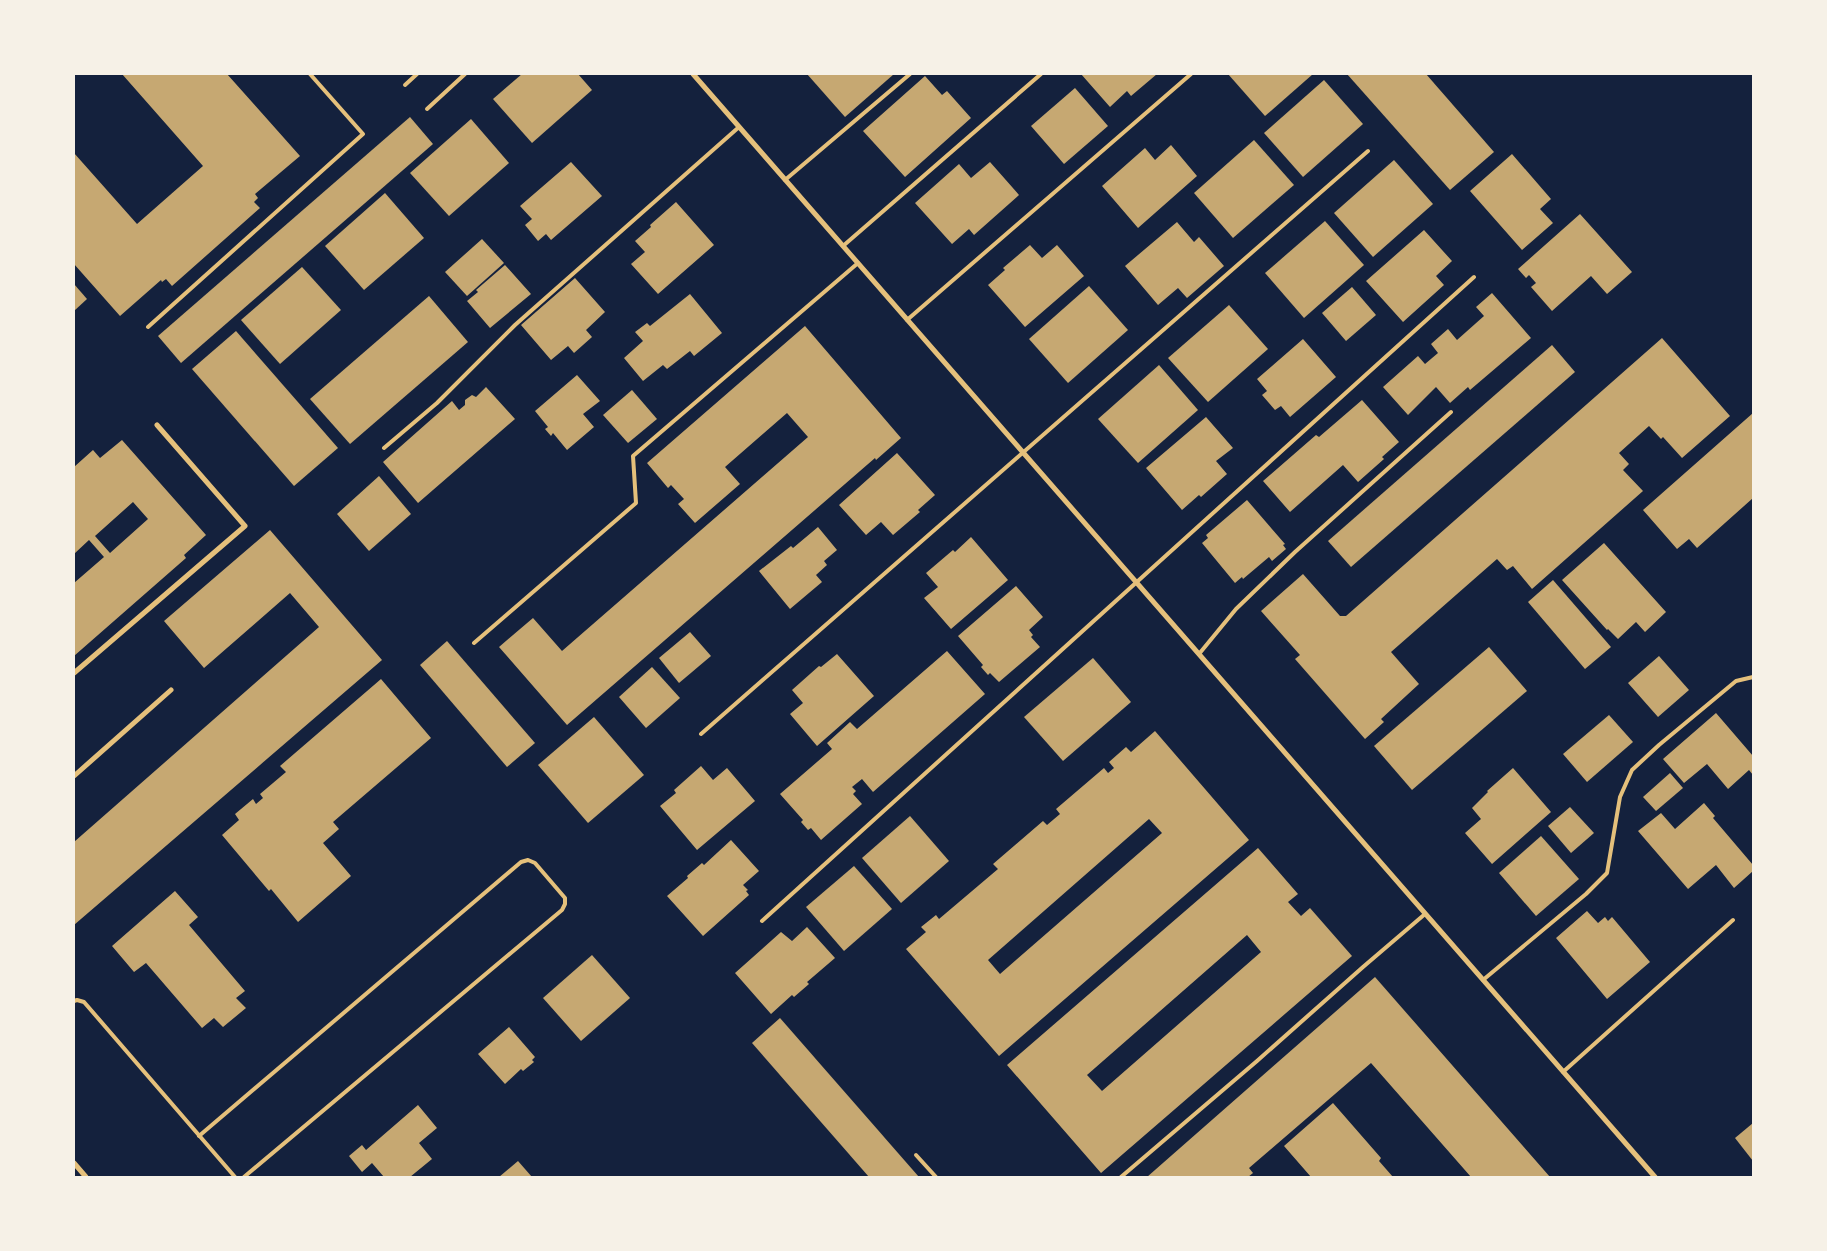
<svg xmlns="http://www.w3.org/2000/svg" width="1827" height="1251" font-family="'Archivo Narrow',sans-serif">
<rect width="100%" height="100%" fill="#14213d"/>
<g fill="#c6a872" fill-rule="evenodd">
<path d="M 122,74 L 227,74 L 300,156 L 255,194 L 258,198 L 254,202 L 260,208 L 172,286 L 166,279 L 162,282 L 161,280 L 120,316 L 74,264 L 74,153 L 137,224 L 203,166 Z"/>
<path d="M 522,74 L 578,74 L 592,90 L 532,143 L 493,99 Z"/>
<path d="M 807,74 L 894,74 L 845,117 Z"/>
<path d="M 1081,74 L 1157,74 L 1131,96 L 1127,91 L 1110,107 Z"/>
<path d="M 1228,74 L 1313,74 L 1265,116 Z"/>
<path d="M 1347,74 L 1426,74 L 1494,152 L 1450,190 Z"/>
<path d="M 925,76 L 942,95 L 947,91 L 971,118 L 905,177 L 863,131 Z"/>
<path d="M 1324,80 L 1363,124 L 1303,177 L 1264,133 Z"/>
<path d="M 1075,88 L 1108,126 L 1064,164 L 1031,126 Z"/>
<path d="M 410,117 L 433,144 L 181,363 L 158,336 Z"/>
<path d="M 471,119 L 509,163 L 449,216 L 410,173 Z"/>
<path d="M 1254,140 L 1294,185 L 1233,238 L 1194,193 Z"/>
<path d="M 1171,145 L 1197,176 L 1138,228 L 1102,186 L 1145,148 L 1155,160 Z"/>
<path d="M 1512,154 L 1551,199 L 1540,209 L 1553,223 L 1522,250 L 1470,191 Z"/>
<path d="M 1394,160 L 1433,204 L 1373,257 L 1334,213 Z"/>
<path d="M 571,162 L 602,196 L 551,240 L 546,234 L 538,241 L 525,225 L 532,219 L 520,206 Z"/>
<path d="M 990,162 L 1019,195 L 974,235 L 969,229 L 952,244 L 915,203 L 959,164 L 971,178 Z"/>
<path d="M 385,193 L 424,238 L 364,290 L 325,246 Z"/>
<path d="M 676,202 L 714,245 L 658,294 L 631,264 L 645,252 L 635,241 L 651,227 L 650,225 Z"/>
<path d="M 1580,214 L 1632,272 L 1607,294 L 1591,276 L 1552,311 L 1531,287 L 1536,283 L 1529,275 L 1526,278 L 1518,269 Z"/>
<path d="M 1325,221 L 1364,265 L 1304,318 L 1265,273 Z"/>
<path d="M 1177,222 L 1194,242 L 1199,237 L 1224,266 L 1187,298 L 1178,288 L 1158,305 L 1125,266 Z"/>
<path d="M 1424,230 L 1452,261 L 1436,276 L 1444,285 L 1403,322 L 1366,281 Z"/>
<path d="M 482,239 L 504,263 L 467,296 L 445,272 Z"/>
<path d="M 1030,245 L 1042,258 L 1057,245 L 1084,276 L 1025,327 L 988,285 L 1005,270 L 1003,268 Z"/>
<path d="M 505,265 L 531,294 L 490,328 L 467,301 L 478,292 L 476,290 Z"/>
<path d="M 302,267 L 341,310 L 280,364 L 241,320 Z"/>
<path d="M 575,278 L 605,312 L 586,330 L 592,337 L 574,353 L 568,346 L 551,360 L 521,325 Z"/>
<path d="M 74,284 L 87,299 L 74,311 Z"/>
<path d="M 1089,286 L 1128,330 L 1068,383 L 1029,339 Z"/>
<path d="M 1352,287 L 1376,315 L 1346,341 L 1322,313 Z"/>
<path d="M 1492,293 L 1531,338 L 1470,390 L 1468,387 L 1450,403 L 1436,387 L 1408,415 L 1383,387 L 1418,356 L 1425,364 L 1438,353 L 1431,344 L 1448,329 L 1457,340 L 1484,316 L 1476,307 Z"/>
<path d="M 690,294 L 722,333 L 694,356 L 690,351 L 667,369 L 663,365 L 643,381 L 624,358 L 643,341 L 635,332 L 647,323 L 650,326 Z"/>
<path d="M 429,296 L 468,342 L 350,444 L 310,399 Z"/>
<path d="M 1229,305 L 1268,349 L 1208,402 L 1168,358 Z"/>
<path d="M 805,326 L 901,438 L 876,460 L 875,458 L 567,725 L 499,647 L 533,618 L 562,651 L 808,437 L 787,413 L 725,467 L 740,484 L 695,523 L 678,504 L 684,499 L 671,485 L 668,488 L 647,463 Z"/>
<path d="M 236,331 L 338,448 L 294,486 L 192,369 Z"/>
<path d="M 1662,338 L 1730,416 L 1682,458 L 1663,437 L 1661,439 L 1649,426 L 1619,453 L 1629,464 L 1623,470 L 1643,491 L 1532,589 L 1513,566 L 1507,570 L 1497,559 L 1391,652 L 1419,684 L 1381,719 L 1384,722 L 1365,739 L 1295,659 L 1300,655 L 1261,611 L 1303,574 L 1340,616 L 1346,616 Z"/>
<path d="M 1303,339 L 1336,377 L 1290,417 L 1281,406 L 1275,410 L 1262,395 L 1267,391 L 1257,379 Z"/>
<path d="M 1552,345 L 1575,372 L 1351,567 L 1328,541 Z"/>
<path d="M 1159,365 L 1198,410 L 1138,463 L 1098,419 Z"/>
<path d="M 577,375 L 600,401 L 583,414 L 594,427 L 567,450 L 553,433 L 551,436 L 545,429 L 548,427 L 535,411 Z"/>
<path d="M 486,387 L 515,419 L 418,503 L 383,462 L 452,401 L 459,410 L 465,405 L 465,400 L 472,395 L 476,397 Z"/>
<path d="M 632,390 L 657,419 L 628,443 L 603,415 Z"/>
<path d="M 1362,400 L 1399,442 L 1382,457 L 1384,459 L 1358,482 L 1343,465 L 1290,512 L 1263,481 L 1316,435 L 1319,437 Z"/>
<path d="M 1753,413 L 1753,498 L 1697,548 L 1689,539 L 1677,549 L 1643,510 Z"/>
<path d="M 1206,417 L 1233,448 L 1216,461 L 1227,474 L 1201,497 L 1199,495 L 1182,510 L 1146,468 Z"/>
<path d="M 122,440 L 206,535 L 184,555 L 186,558 L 74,656 L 74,583 L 104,557 L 89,540 L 74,554 L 74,467 L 93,450 L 100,458 ZM 133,502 L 148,519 L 110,553 L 95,536 Z"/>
<path d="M 897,453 L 935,495 L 918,510 L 920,512 L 893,535 L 881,522 L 866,535 L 839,505 Z"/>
<path d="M 379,476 L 411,514 L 369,551 L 337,514 Z"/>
<path d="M 1247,500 L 1285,544 L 1283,545 L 1286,549 L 1272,561 L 1269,557 L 1243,579 L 1242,577 L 1235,583 L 1202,543 L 1208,538 L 1206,535 Z"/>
<path d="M 818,527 L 837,550 L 824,561 L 827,565 L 816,575 L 822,582 L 790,609 L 759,571 L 791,546 L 793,548 Z"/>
<path d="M 270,530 L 382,660 L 74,925 L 74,842 L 319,627 L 290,593 L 204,668 L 164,621 Z"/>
<path d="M 971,537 L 1008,580 L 951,629 L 924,598 L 938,587 L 926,573 L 953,550 L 955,552 Z"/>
<path d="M 1604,543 L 1666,612 L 1645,632 L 1636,622 L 1618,639 L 1608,629 L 1607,630 L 1562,580 Z"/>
<path d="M 1553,580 L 1611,647 L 1585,669 L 1528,602 Z"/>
<path d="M 1016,586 L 1043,617 L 1029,630 L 1033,635 L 1031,637 L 1040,647 L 999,682 L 990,673 L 988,675 L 981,667 L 983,665 L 958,636 Z"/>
<path d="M 690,632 L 711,656 L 679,683 L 659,658 Z"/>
<path d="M 447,641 L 535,743 L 507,767 L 420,665 Z"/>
<path d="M 1489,647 L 1527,691 L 1412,790 L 1374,746 Z"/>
<path d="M 947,651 L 985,694 L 873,792 L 862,779 L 852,787 L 856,791 L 853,794 L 862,804 L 821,840 L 811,828 L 808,830 L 801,822 L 803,820 L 780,794 L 832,749 L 827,743 L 850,722 L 857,729 Z"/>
<path d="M 837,654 L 874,696 L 817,746 L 790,714 L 803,703 L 792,690 L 819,666 L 821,667 Z"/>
<path d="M 1659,656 L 1689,690 L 1658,717 L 1628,683 Z"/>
<path d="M 1093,658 L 1131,702 L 1063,761 L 1024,717 Z"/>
<path d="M 652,667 L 680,698 L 646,728 L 619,697 Z"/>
<path d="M 381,679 L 431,738 L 333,822 L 339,829 L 323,843 L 351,876 L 298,922 L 271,889 L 269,891 L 222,835 L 239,820 L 235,814 L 253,799 L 256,804 L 263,798 L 260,794 L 286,772 L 280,766 Z"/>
<path d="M 1716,713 L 1753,756 L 1753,775 L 1749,770 L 1728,789 L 1707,764 L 1684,783 L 1663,759 Z"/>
<path d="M 1609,715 L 1633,742 L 1587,782 L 1563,754 Z"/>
<path d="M 594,717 L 644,775 L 588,823 L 538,765 Z"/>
<path d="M 1155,731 L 1249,840 L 999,1056 L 906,949 L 926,932 L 921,927 L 936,915 L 939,919 L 998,869 L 993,864 L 1043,821 L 1047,825 L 1060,814 L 1056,809 L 1104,768 L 1108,773 L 1114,768 L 1109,762 L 1126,747 L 1131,752 ZM 1149,819 L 1162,833 L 1000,974 L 988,960 Z"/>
<path d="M 701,766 L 713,780 L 727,768 L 755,801 L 697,850 L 660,806 L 676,793 L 674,790 Z"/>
<path d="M 1513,768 L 1551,812 L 1492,864 L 1465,833 L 1481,819 L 1472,808 L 1488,792 L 1487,791 Z"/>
<path d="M 1670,773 L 1683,788 L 1656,811 L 1643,797 Z"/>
<path d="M 1704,803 L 1715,816 L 1713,818 L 1753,865 L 1753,871 L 1734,888 L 1716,865 L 1688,889 L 1638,831 L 1661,813 L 1675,829 Z"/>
<path d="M 1570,807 L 1594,833 L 1571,853 L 1548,826 Z"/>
<path d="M 910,816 L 949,861 L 901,903 L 862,858 Z"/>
<path d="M 1541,836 L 1579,879 L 1536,916 L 1499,873 Z"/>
<path d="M 731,840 L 759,871 L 743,885 L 748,890 L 746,891 L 749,895 L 703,936 L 667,896 L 688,878 L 687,876 L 702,863 L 704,865 Z"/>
<path d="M 1258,848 L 1298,894 L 1288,902 L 1301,916 L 1310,908 L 1352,956 L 1101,1173 L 1007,1065 ZM 1247,935 L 1261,952 L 1102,1091 L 1087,1075 Z"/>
<path d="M 854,866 L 892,909 L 844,951 L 806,907 Z"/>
<path d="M 175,891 L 198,917 L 189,925 L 245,991 L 236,998 L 246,1008 L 223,1027 L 214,1018 L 202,1028 L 146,963 L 134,972 L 112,946 Z"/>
<path d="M 1587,911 L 1598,923 L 1605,917 L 1608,921 L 1612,917 L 1650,962 L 1607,999 L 1556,938 Z"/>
<path d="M 807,927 L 835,958 L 807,982 L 809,984 L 794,997 L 792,995 L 771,1014 L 735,973 L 781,932 L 792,941 Z"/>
<path d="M 592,955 L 630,998 L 581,1041 L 543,998 Z"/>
<path d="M 1375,977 L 1550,1177 L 1471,1177 L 1371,1063 L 1249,1168 L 1253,1173 L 1248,1177 L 1147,1177 Z"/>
<path d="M 780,1018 L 919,1177 L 869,1177 L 752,1043 Z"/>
<path d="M 509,1027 L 535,1057 L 532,1060 L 534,1062 L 523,1071 L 521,1069 L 505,1084 L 478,1054 Z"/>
<path d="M 1333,1103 L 1381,1158 L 1379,1161 L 1393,1177 L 1311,1177 L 1284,1146 Z"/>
<path d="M 418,1105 L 437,1128 L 419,1143 L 432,1159 L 410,1177 L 384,1177 L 372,1163 L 362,1172 L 349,1156 L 362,1145 L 366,1150 Z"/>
<path d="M 1753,1123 L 1753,1161 L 1735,1138 Z"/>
<path d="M 518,1161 L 532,1177 L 499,1177 Z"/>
</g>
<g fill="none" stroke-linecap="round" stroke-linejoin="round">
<g stroke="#e5c07b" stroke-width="4">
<path d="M 405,85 L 417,74"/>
<path d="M 427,109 L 465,74"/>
<path d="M 785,180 L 910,74"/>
<path d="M 843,246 L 1041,74"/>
<path d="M 907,320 L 1191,74"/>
<path d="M 148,327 L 363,134 L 310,74"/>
<path d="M 384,448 L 437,403 L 515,325 L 739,127"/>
<path d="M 474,643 L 636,503 L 633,456 L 858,263"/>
<path d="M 1199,654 L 1236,609 L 1295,552 L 1451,412"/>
<path d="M 701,734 L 1368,151"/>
<path d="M 762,921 L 1474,277"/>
<path d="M 1483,980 L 1586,894 L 1607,873 L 1620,797 L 1632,770 L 1659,745 L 1736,681 L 1753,677"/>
<path d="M 74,1001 L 77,1000 L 84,1002 L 235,1177"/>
<path d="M 1563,1072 L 1733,920"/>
<path d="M 199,1136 L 521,862 L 528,860 L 535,863 L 565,898 L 565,904 L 562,910 L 244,1177"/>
<path d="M 916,1155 L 936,1177"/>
<path d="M 1121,1177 L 1257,1061 L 1363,967 L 1425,914"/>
</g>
<g stroke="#e5c07b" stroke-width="5">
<path d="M 693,74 L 1655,1177"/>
<path d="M 74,673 L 245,526 L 157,425"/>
<path d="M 74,776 L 171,690"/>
<path d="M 74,1163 L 86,1177"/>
</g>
</g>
<rect width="1827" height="1251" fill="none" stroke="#f6f1e7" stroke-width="150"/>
</svg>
